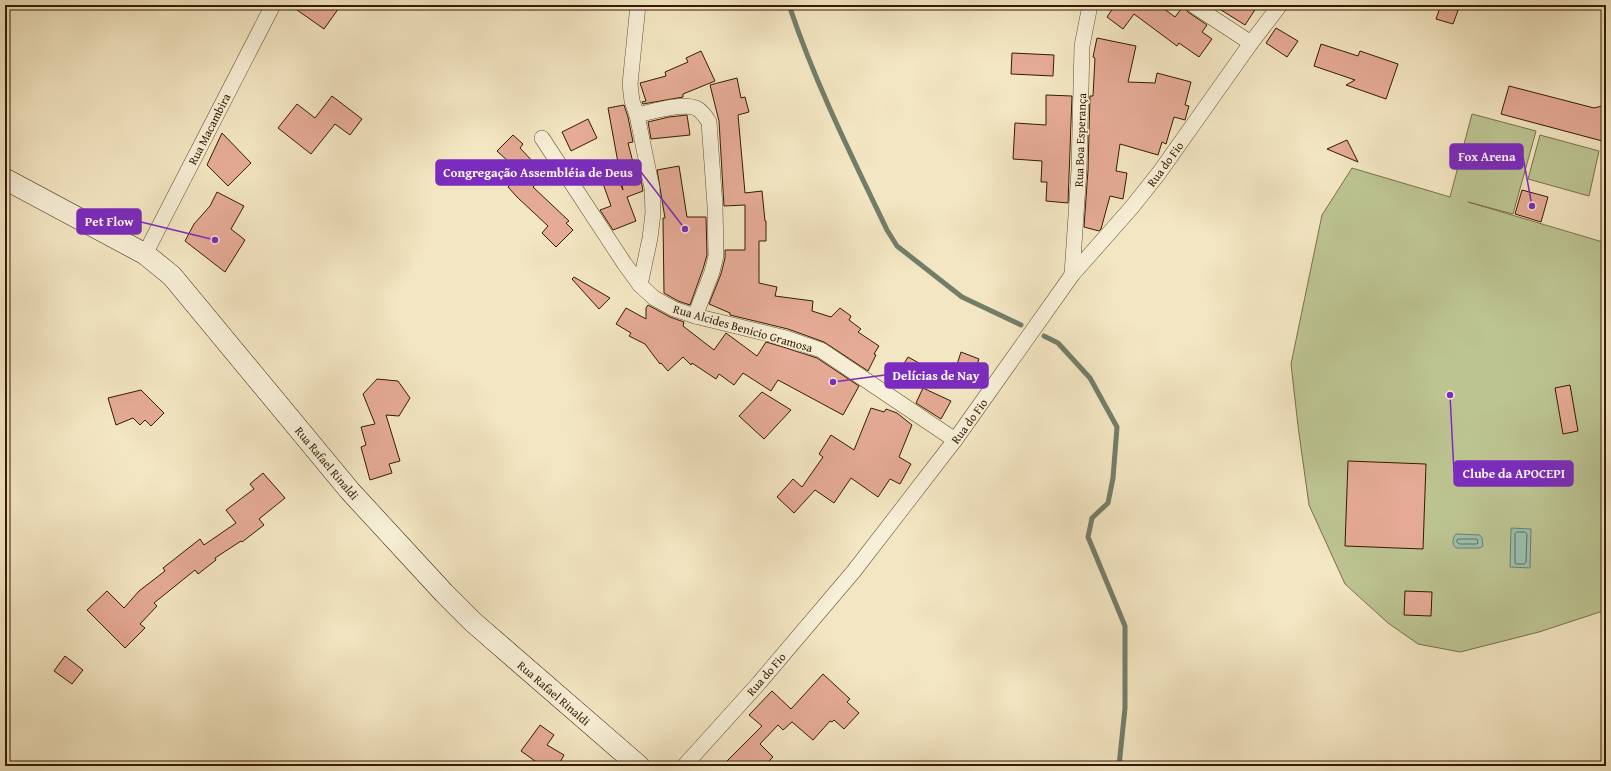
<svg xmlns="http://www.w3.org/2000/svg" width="1611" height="771" font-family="'Gentium Book Plus',serif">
<rect width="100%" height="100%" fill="#f3e6c2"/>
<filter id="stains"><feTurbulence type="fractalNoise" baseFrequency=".005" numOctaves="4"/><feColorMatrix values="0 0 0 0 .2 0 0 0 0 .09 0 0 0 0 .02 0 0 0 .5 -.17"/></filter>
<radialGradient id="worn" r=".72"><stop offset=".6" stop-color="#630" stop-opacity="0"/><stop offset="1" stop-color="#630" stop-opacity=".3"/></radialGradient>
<g fill="#bcc492" stroke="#78704a">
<path d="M 1472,114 L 1536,131 L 1513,214 L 1468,202 L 1606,243 L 1606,610 L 1539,632 L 1460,652 L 1418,644 L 1388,623 L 1345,584 L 1309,505 L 1298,426 L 1291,364 L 1322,215 L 1352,168 L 1450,197 Z"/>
<path d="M 1540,135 L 1599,151 L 1589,196 L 1528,179 Z"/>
</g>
<g fill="#9bc0b0" stroke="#727e6a">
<path d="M 1511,528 L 1531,529 L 1530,568 L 1510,567 Z"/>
<path d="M 1456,534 L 1480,535 L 1482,538 L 1483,546 L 1480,548 L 1456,548 C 1451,544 1453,538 1456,534 Z"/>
</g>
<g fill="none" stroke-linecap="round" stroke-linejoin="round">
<g stroke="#686e58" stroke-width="1">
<path d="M 1517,532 L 1525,532 L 1527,534 L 1526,562 L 1524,564 L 1516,564 L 1515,562 L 1515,534 Z"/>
<path d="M 1458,539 L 1477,539 L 1478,543 L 1477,544 L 1459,544 L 1457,542 Z"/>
</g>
<g stroke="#727e6a" stroke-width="5">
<path d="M 789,5 C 815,83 852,157 887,230 L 897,246 L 962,297 L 1021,325"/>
<path d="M 1044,336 L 1058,343 L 1090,378 L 1117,427 L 1113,478 L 1108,503 L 1092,518 L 1088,537 L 1125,626 L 1125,708 L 1119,766"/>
</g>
</g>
<g fill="#e6ab96" stroke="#341b01">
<path d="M 290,5 L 341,5 L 324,29 Z"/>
<path d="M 1115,5 L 1159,5 L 1175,17 L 1184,5 L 1188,12 L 1207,25 L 1202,32 L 1212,39 L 1199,57 L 1179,43 L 1177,46 L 1134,14 L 1123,29 L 1107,17 Z"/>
<path d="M 1209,5 L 1258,5 L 1245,25 L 1218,8 L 1217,10 Z"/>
<path d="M 1441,5 L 1460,5 L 1453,24 L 1436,19 Z"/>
<path d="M 1276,28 L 1298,41 L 1287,57 L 1266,43 Z"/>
<path d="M 1097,38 L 1136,46 L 1128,82 L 1155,83 L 1157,73 L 1191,82 L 1185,105 L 1189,106 L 1185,120 L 1174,117 L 1166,144 L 1162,142 L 1158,155 L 1120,144 L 1116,171 L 1127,173 L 1123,199 L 1110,196 L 1101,229 L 1099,231 L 1084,227 L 1088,170 L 1090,96 L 1093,96 L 1095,58 L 1093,57 Z"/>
<path d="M 1321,44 L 1358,56 L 1360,51 L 1398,64 L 1386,99 L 1346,85 L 1355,80 L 1314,66 Z"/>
<path d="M 701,51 L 715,81 L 683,94 L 683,97 L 643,104 L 642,102 L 646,101 L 640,83 L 666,76 L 665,72 L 688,62 L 686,58 Z"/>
<path d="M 1012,53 L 1054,55 L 1053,76 L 1011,74 Z"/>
<path d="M 737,78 L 741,98 L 745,97 L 749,112 L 738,115 L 745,193 L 762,191 L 765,221 L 766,221 L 766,241 L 759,241 L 759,283 L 777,287 L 775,296 L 813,301 L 812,311 L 831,317 L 840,308 L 851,316 L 849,320 L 861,329 L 858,332 L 879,346 L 874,354 L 876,355 L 868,371 L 824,342 L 788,329 L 730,315 L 730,313 L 709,304 L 721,274 L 725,258 L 725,250 L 745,250 L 745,205 L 724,206 L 719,121 L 710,85 Z"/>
<path d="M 1509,86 L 1594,108 L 1606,105 L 1606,142 L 1501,114 Z"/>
<path d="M 1046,95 L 1072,96 L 1068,203 L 1046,201 L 1047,182 L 1041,182 L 1042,161 L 1013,159 L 1015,123 L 1046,125 Z"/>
<path d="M 332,96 L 362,119 L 350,135 L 335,124 L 311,154 L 278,128 L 297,104 L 315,118 Z"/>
<path d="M 624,105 L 628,117 L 633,142 L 628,143 L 636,174 L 640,173 L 643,191 L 627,197 L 636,221 L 613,230 L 600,210 L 611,206 L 601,178 L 615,173 L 623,190 L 608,108 Z"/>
<path d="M 687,115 L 690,135 L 651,139 L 648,122 L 669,117 Z"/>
<path d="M 588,119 L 597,138 L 571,151 L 562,132 Z"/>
<path d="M 222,133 L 251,163 L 228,186 L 207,165 Z"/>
<path d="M 513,135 L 523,144 L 520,148 L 534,163 L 526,169 L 538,182 L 533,187 L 569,221 L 566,223 L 573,230 L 556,247 L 542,233 L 548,226 L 517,197 L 508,187 L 510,185 L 498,172 L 509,162 L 497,151 Z"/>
<path d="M 1347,140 L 1358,162 L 1327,149 Z"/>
<path d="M 679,166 L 687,217 L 706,217 L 707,255 L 703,269 L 690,305 L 678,301 L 664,293 L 663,218 L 665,218 L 657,170 Z"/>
<path d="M 1522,190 L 1548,197 L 1541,222 L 1515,214 Z"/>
<path d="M 217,192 L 244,206 L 231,229 L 245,240 L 225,272 L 185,241 L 194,224 L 210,206 Z"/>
<path d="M 574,277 L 610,298 L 599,309 L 572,279 Z"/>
<path d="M 648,305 L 670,317 L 684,322 L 683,326 L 714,350 L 726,333 L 757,356 L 766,342 L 783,347 L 817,358 L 859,386 L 843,415 L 778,380 L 771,391 L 743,373 L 734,385 L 719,374 L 716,379 L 692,363 L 691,365 L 683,357 L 668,371 L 661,363 L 660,364 L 645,344 L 629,336 L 631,333 L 616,324 L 626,308 L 646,319 L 646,308 Z"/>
<path d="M 961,352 L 979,359 L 971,381 L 954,374 Z"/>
<path d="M 908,357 L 919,363 L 905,387 L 894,380 Z"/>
<path d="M 377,379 L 398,381 L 410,398 L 399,416 L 386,415 L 400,461 L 389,464 L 392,473 L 370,480 L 361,447 L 366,445 L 361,427 L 375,424 L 363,394 Z"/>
<path d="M 1570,385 L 1578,431 L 1563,434 L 1555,388 Z"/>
<path d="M 923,388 L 951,401 L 941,419 L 916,403 Z"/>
<path d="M 141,390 L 164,413 L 151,426 L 145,420 L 140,425 L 133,418 L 116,425 L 108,398 Z"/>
<path d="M 762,392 L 791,410 L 764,439 L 739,416 Z"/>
<path d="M 871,408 L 884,412 L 886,409 L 897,413 L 912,425 L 899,457 L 911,464 L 900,484 L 890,479 L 878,497 L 851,478 L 834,503 L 815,490 L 794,513 L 777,497 L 793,479 L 802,487 L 823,457 L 819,454 L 831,435 L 854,450 Z"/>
<path d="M 1348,461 L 1426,464 L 1423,549 L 1345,546 Z"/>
<path d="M 263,473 L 285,498 L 259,519 L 264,525 L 242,542 L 241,541 L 215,558 L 216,560 L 198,574 L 195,570 L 154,603 L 157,606 L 140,624 L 145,628 L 125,648 L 87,610 L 107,591 L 124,608 L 139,591 L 165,571 L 163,568 L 200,539 L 204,545 L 236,523 L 226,510 L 254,489 L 250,484 Z"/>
<path d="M 1405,591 L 1432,592 L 1431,616 L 1404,615 Z"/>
<path d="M 65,656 L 83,670 L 72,684 L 54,671 Z"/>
<path d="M 823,674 L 850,699 L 847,702 L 859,713 L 844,729 L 834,720 L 832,722 L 830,721 L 813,740 L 792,722 L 783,730 L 778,725 L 760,744 L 773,757 L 764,766 L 722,766 L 762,726 L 749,715 L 772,691 L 791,709 Z"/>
<path d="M 540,725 L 554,735 L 547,745 L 564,755 L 558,766 L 542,766 L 521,751 Z"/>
</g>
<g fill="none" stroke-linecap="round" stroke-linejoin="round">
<defs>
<g id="street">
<path d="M 638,5 L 630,84 L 632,101 L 637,115 L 652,188 L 653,213 L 650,238 L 640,285"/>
<path d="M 1193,5 L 1251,43"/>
<path d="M 637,115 C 652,112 682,102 696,108 C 702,111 705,116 709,122 L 715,206 L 716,256 L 712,272 L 695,316"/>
<path d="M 542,138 L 624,263 L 640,285 L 654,298 L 674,309 L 695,316 L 786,338 L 821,350 L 955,440"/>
<path d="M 145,254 L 273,5"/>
<path d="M 1072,275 L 1079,170 L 1082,46 L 1090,5"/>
<path d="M 684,766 L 759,683 L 854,571 L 955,440 L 1072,275 L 1132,207 L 1159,173 L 1251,43 L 1280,5"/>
</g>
<path id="secondary" d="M 5,179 L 145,254 L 172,276 L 350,491 L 444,593 L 473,622 L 639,766"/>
</defs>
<use href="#street" stroke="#644e31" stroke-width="16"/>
<use href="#secondary" stroke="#341b01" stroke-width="22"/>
<use href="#street" stroke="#f7efd7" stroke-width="15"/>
<use href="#secondary" stroke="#f7efd7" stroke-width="21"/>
</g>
<g text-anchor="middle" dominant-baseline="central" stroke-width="3.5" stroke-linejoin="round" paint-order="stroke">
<g font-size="12" fill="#341b01" stroke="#f7efd7">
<text transform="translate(209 129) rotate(-63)">Rua Macambira</text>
<text transform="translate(1080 140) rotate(-88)">Rua Boa Esperança</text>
<text transform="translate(1165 164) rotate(-54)">Rua do Fio</text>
<text transform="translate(743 328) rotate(16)">Rua Alcides Benicio Gramosa</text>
<text transform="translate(969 421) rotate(-54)">Rua do Fio</text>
<text transform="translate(327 463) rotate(50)">Rua Rafael Rinaldi</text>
<text transform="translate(766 674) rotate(-49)">Rua do Fio</text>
<text transform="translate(554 693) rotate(41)">Rua Rafael Rinaldi</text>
</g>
</g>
<path fill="none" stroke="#7b2cbf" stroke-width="1.5" d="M1532 206L1523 157M685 229L641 172M215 240L141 222M833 382L885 375M1450 395L1454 473"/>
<g fill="#7b2cbf" stroke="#f7efd7" stroke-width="1.5">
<circle cx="1532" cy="206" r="4"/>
<circle cx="685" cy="229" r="4"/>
<circle cx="215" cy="240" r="4"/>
<circle cx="833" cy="382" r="4"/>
<circle cx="1450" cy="395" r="4"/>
</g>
<g fill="#7b2cbf" stroke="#7b2cbf" stroke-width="1.5">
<rect x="1450" y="144" width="73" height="25" rx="4"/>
<rect x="436" y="160" width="205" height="25" rx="4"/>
<rect x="77" y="209" width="64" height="25" rx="4"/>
<rect x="885" y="363" width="103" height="25" rx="4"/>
<rect x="1454" y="461" width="119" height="25" rx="4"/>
</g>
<g font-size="13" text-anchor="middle" font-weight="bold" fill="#fff">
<text x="1487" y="161">Fox Arena</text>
<text x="538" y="177">Congregação Assembléia de Deus</text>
<text x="109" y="226">Pet Flow</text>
<text x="936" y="380">Delícias de Nay</text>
<text x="1514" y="478">Clube da APOCEPI</text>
</g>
<rect width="1611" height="771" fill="none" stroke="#f3e6c2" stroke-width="20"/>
<rect x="6" y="6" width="1599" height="759" fill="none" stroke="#341b01" stroke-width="2"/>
<rect x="10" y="10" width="1591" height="751" fill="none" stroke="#341b01"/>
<rect width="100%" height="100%" filter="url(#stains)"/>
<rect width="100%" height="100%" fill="url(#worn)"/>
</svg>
